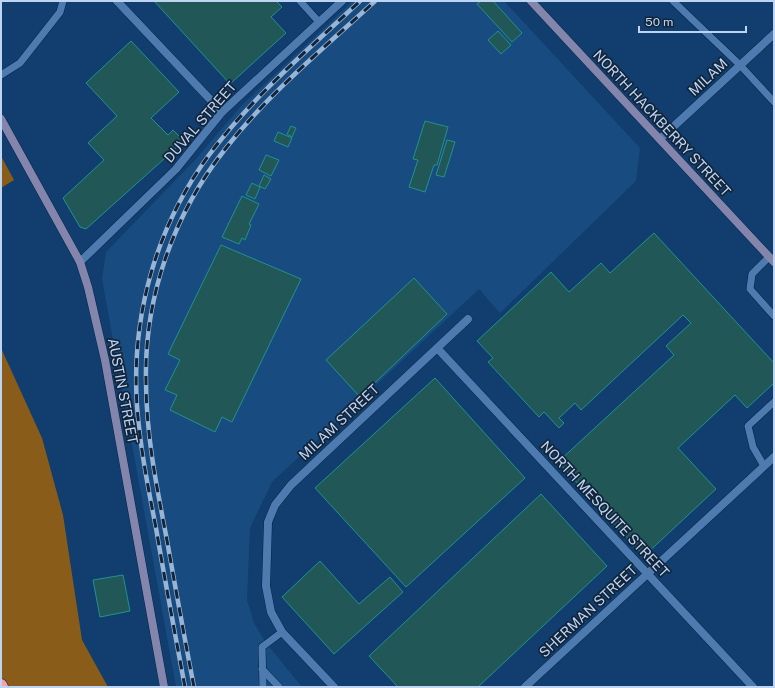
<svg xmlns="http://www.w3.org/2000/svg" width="775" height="688" font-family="'Public Sans',sans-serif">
<rect width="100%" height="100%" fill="#113e6e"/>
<path fill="#184b7f" d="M 353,1 L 504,1 L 640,148 L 636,181 L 500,313 L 479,289 L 272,482 L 250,528 L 247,600 L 254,623 L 266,643 L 302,687 L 176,687 L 102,279 L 106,252 L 195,160 L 242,105 Z"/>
<g fill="#895d19">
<path d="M 1,156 L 14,180 L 1,188 Z"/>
<path d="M 1,348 L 42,438 L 63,515 L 82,640 L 108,687 L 1,687 Z"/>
</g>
<g fill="#215756" stroke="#219290">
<path d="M 154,1 L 276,1 L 282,7 L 271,17 L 286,33 L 230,84 Z"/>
<path d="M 481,1 L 493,1 L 522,33 L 512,42 L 477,4 Z"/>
<path d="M 498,31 L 511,45 L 501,54 L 488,40 Z"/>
<path d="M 131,41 L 179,92 L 151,118 L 168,135 L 173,130 L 184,141 L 86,229 L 80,227 L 63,198 L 104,160 L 88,143 L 117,116 L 86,83 Z"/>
<path d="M 425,121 L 448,127 L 437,165 L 434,165 L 425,192 L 409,187 L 418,160 L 413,159 Z"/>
<path d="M 291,126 L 296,128 L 292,137 L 287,134 Z"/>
<path d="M 278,132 L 292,138 L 288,147 L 274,141 Z"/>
<path d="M 447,140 L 455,142 L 444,177 L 436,175 Z"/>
<path d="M 266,155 L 279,160 L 271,176 L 259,170 Z"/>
<path d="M 264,175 L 271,179 L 265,189 L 259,186 Z"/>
<path d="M 252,183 L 260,187 L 255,199 L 246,195 Z"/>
<path d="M 242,196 L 259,204 L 249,224 L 251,225 L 245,240 L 242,238 L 239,244 L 222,237 Z"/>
<path d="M 654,233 L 774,363 L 774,383 L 747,408 L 735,395 L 678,448 L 716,489 L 644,556 L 558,462 L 674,355 L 666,346 L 691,323 L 683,315 L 581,410 L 575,403 L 559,418 L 564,423 L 559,428 L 544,412 L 539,417 L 488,362 L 493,358 L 477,341 L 551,272 L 569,292 L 601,263 L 610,273 Z"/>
<path d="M 221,245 L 301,279 L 232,422 L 222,417 L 215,432 L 170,410 L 177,395 L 165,390 L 180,360 L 168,354 Z"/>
<path d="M 414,278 L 447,314 L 360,397 L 326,360 Z"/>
<path d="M 435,378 L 525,478 L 406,587 L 315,488 Z"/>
<path d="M 541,494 L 607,566 L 478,687 L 398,687 L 369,656 Z"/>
<path d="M 320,561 L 359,604 L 390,577 L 403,592 L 334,654 L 282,597 Z"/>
<path d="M 123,575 L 130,611 L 100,617 L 93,580 Z"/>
</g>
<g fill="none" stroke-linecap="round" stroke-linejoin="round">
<defs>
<g id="lane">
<path d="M 300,1 L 319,22"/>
<path d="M 673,1 L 740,65 L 774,102"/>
<path d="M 1,75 L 20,63 L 60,12 L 63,1"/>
<path d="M 769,257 L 752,274 L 750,289 L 774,316"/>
<path d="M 764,466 L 753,447 L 748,426 L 774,402"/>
<path d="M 262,669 L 279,687"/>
<path d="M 263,687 L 262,647 L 282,632"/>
</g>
<g id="street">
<path d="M 117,1 L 222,112"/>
<path d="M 660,139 L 774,34"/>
<path d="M 80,262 L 176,169 L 222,112 L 342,1"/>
<path d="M 438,349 L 753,687"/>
<path d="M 334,687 L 282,632 L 271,612 L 266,586 L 268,522 L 275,505 L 291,485 L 468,319"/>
<path d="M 525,687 L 774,457"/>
</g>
<g id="secondary">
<path d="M 531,1 L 774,262"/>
<path d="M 1,119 L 80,262 L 88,287 L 105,360 L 164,687"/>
</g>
<path id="highway" d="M 1,685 L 2,687"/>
</defs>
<use href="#lane" stroke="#032548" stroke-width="8"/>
<use href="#street" stroke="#032548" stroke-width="9"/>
<use href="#secondary" stroke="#032548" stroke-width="9"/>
<use href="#highway" stroke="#032548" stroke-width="13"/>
<use href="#lane" stroke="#4e7baf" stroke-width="7"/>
<use href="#street" stroke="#4e7baf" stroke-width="8"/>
<use href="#secondary" stroke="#8385ad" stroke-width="8"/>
<use href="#highway" stroke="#ff9ca7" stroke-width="12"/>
<defs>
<g id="rail">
<path d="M 185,687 C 175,634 165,581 156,528 C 148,487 140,447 137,406 C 131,316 156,227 209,155 C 252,97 308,50 360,1"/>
<path d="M 194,687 C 184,636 175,585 166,535 C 156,484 146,433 146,381 C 144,297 174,213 226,148 C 269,93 324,48 375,1"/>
</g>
</defs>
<use href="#rail" stroke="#99b5d6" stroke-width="4.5"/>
<use href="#rail" stroke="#13253b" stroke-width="3" stroke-dasharray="9" stroke-linecap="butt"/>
</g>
<g text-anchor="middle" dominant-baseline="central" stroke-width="3.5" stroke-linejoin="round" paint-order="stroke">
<g font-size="14" fill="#bdd5f2" stroke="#13253b">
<text transform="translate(708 77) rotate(-43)">MILAM</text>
<text transform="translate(200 122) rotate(-49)">DUVAL STREET</text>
<text transform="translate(662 123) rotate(47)">NORTH HACKBERRY STREET</text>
<text transform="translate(123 391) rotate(79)">AUSTIN STREET</text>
<text transform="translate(339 422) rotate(-43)">MILAM STREET</text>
<text transform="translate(605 509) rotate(47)">NORTH MESQUITE STREET</text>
<text transform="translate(588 611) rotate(-43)">SHERMAN STREET</text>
</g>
</g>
<rect width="775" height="688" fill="none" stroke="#bdd5f2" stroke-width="4"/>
<path d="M639 26v6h107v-6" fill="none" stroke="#bdd5f2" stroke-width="2"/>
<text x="645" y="26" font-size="12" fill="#bdd5f2" stroke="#13253b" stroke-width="3" paint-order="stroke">50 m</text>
</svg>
